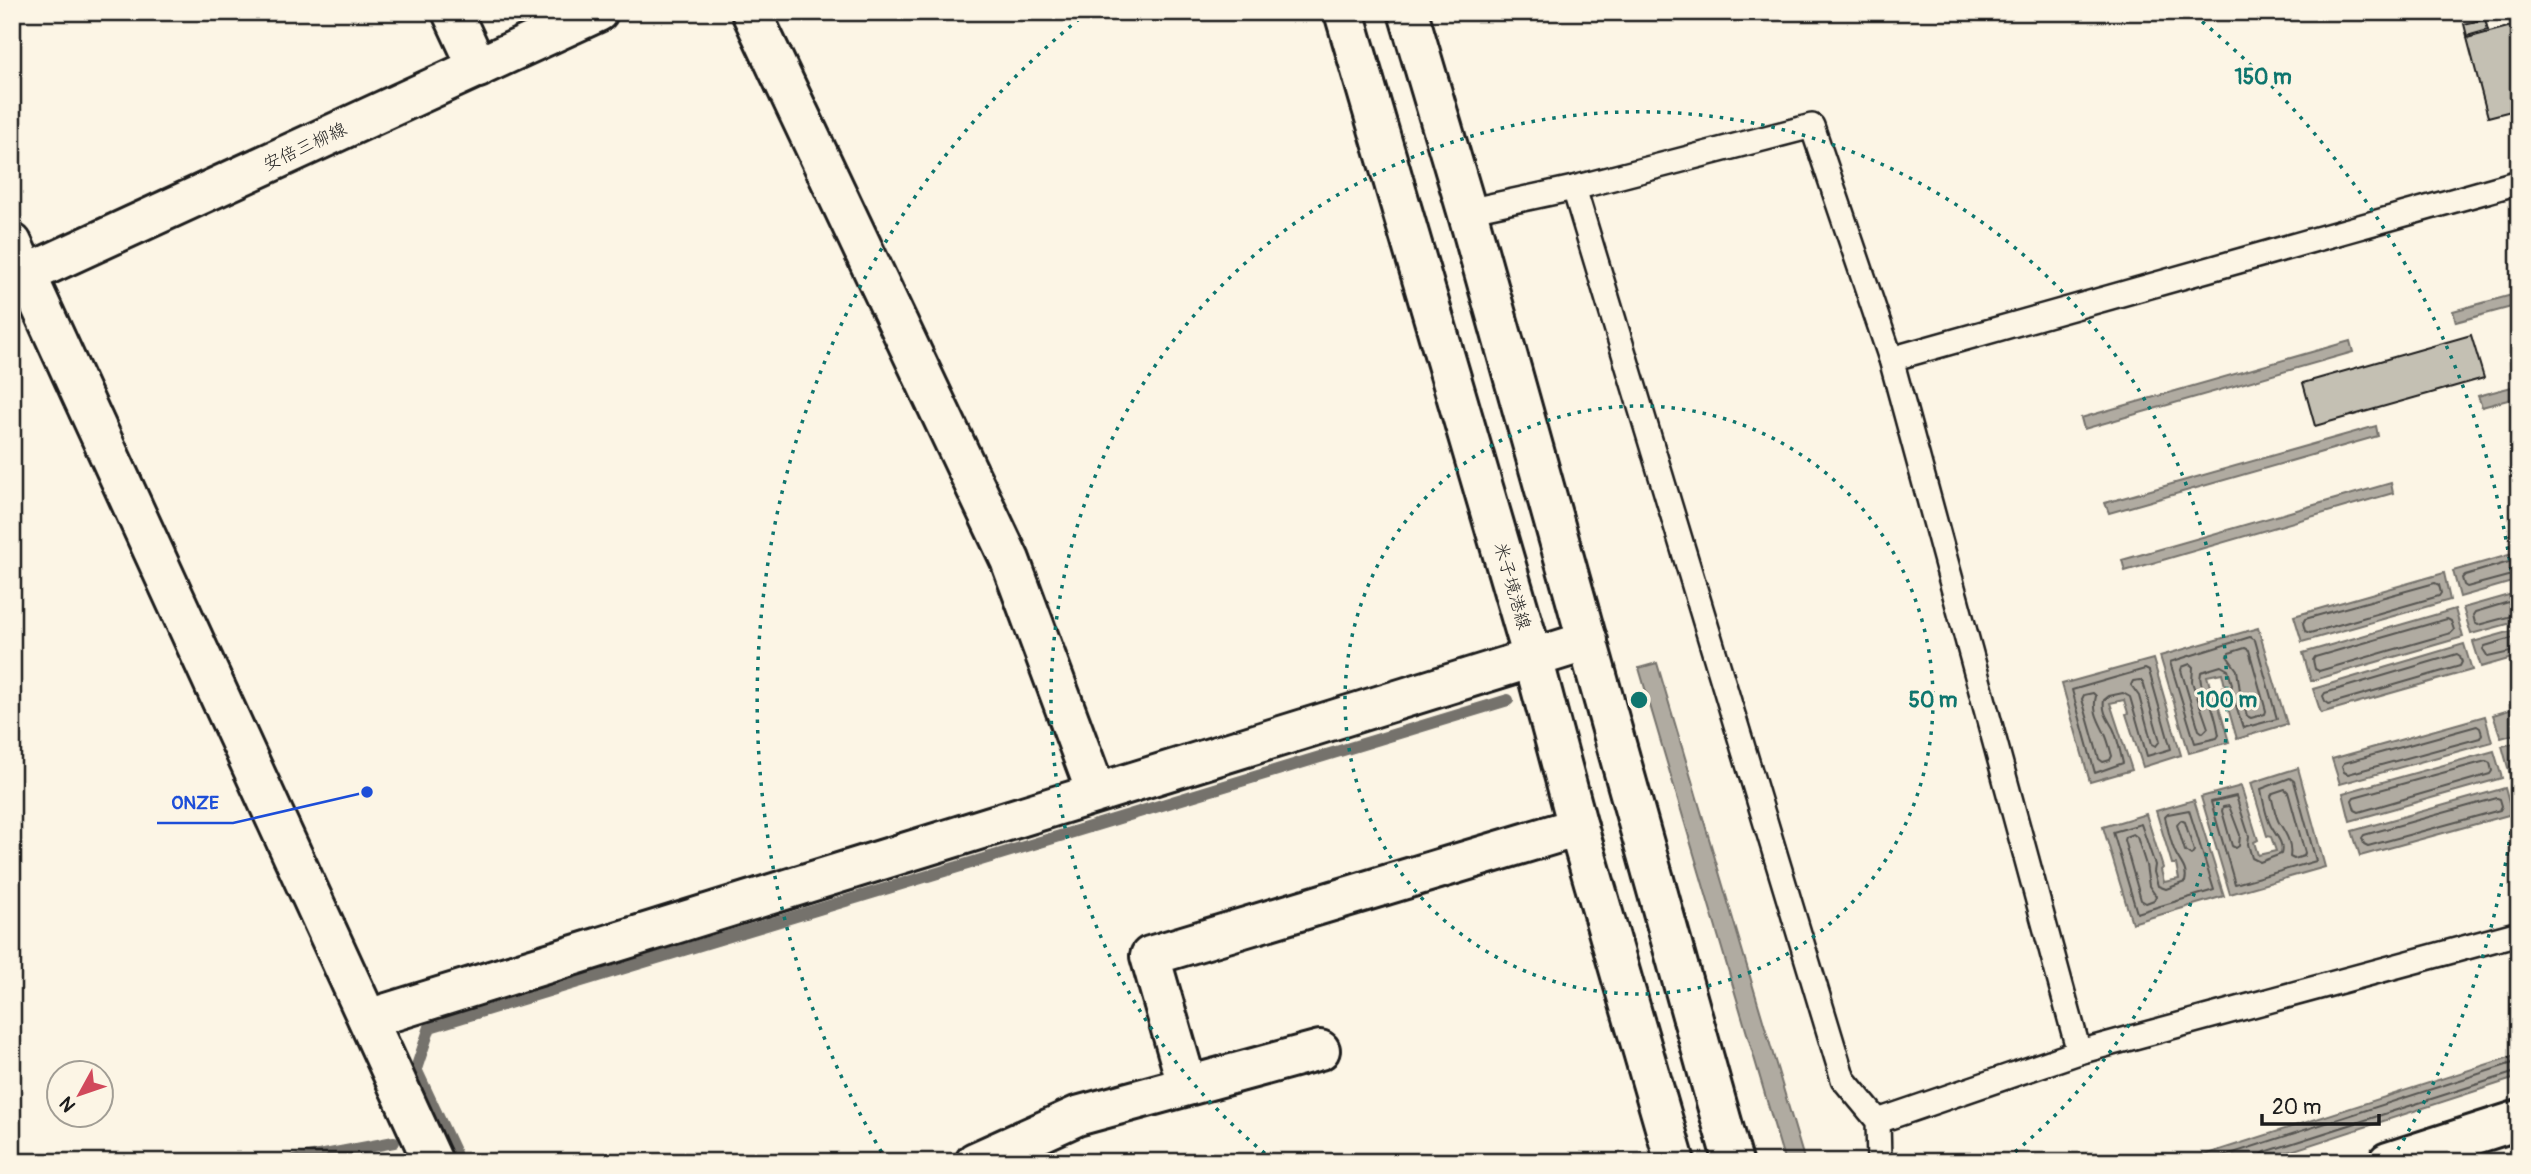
<svg xmlns="http://www.w3.org/2000/svg" width="2531" height="1174" font-family="Pangolin,'Klee One',sans-serif">
<rect width="100%" height="100%" fill="#fcf5e5"/>
<filter id="ink" filterUnits="userSpaceOnUse"><feTurbulence type="fractalNoise" baseFrequency=".0143" numOctaves="2"/><feDisplacementMap in="SourceGraphic" scale="14" xChannelSelector="R" yChannelSelector="G"/><feConvolveMatrix kernelMatrix="1 2 1 2 8 2 1 2 1" color-interpolation-filters="sRGB"/></filter>
<g filter="url(#ink)">
<g fill="#b0aba1" stroke="#75726c" stroke-width="2">
<path d="M 2519,293 L 2519,305 L 2456,322 L 2453,311 Z"/>
<path d="M 2350,341 L 2353,352 L 2084,429 L 2081,418 Z"/>
<path d="M 2519,385 L 2519,397 L 2482,407 L 2478,396 Z"/>
<path d="M 2376,426 L 2378,436 L 2109,513 L 2105,503 Z"/>
<path d="M 2391,483 L 2393,493 L 2125,571 L 2122,560 Z"/>
<path d="M 2519,552 L 2519,580 L 2460,597 L 2453,571 Z"/>
<path d="M 2444,573 L 2450,600 L 2302,642 L 2294,616 Z"/>
<path d="M 2519,592 L 2519,621 L 2471,634 L 2463,608 Z"/>
<path d="M 2455,609 L 2463,637 L 2311,681 L 2303,653 Z"/>
<path d="M 2258,628 L 2287,724 L 2237,739 L 2222,687 L 2225,686 L 2222,673 L 2207,676 L 2211,690 L 2214,690 L 2229,742 L 2189,753 L 2160,656 Z"/>
<path d="M 2519,629 L 2519,656 L 2481,667 L 2473,642 Z"/>
<path d="M 2464,644 L 2472,670 L 2321,713 L 2313,689 Z"/>
<path d="M 2153,659 L 2181,755 L 2143,767 L 2126,714 L 2128,713 L 2124,700 L 2110,703 L 2132,770 L 2090,782 L 2062,684 Z"/>
<path d="M 1657,663 L 1805,1162 L 1785,1162 L 1639,668 Z"/>
<path d="M 2519,707 L 2519,733 L 2501,738 L 2493,715 Z"/>
<path d="M 2485,716 L 2492,742 L 2340,784 L 2332,759 Z"/>
<path d="M 2519,742 L 2519,772 L 2510,775 L 2502,746 Z"/>
<path d="M 2494,751 L 2502,778 L 2350,821 L 2343,793 Z"/>
<path d="M 2298,768 L 2325,867 L 2230,894 L 2201,797 L 2241,786 L 2258,840 L 2254,842 L 2258,855 L 2276,851 L 2271,837 L 2267,836 L 2251,783 Z"/>
<path d="M 2505,788 L 2512,814 L 2360,856 L 2352,831 Z"/>
<path d="M 2194,800 L 2224,896 L 2132,923 L 2103,827 L 2146,814 L 2163,868 L 2161,870 L 2164,882 L 2179,879 L 2176,864 L 2172,864 L 2156,811 Z"/>
<path d="M 2519,1054 L 2519,1077 L 2257,1162 L 2182,1162 Z"/>
</g>
<g fill="none" stroke-linecap="round" stroke-linejoin="round">
<g stroke="#575551" stroke-width="2">
<path d="M 2519,559 L 2465,575 L 2462,578 L 2464,585 L 2467,587 L 2519,573"/>
<path d="M 2435,583 L 2439,585 L 2441,593 L 2439,596 L 2310,633 L 2305,631 L 2303,623 L 2305,619 Z"/>
<path d="M 2519,599 L 2475,612 L 2473,615 L 2475,623 L 2478,625 L 2519,614"/>
<path d="M 2447,619 L 2451,621 L 2454,630 L 2451,633 L 2319,671 L 2315,669 L 2313,660 L 2315,657 Z"/>
<path d="M 2519,636 L 2485,646 L 2483,649 L 2488,657 L 2519,650"/>
<path d="M 2250,637 L 2255,640 L 2277,719 L 2243,728 L 2231,691 L 2232,684 L 2228,670 L 2221,666 L 2201,672 C 2198,684 2205,690 2209,700 C 2214,710 2217,724 2219,735 L 2217,738 L 2195,743 L 2170,662 Z"/>
<path d="M 2245,648 L 2249,650 L 2266,711 L 2265,714 L 2251,718 L 2247,716 L 2240,691 L 2237,670 L 2227,656 L 2229,653 Z"/>
<path d="M 2457,654 L 2460,656 L 2462,662 L 2460,666 L 2329,704 L 2325,701 L 2323,696 L 2325,693 Z"/>
<path d="M 2190,664 L 2193,667 L 2192,682 L 2208,728 L 2203,733 L 2199,730 L 2181,670 L 2182,667 Z"/>
<path d="M 2145,669 L 2149,671 L 2171,749 L 2147,756 L 2130,697 L 2123,693 L 2109,696 L 2104,700 C 2102,712 2108,719 2113,728 C 2118,738 2120,752 2123,763 L 2095,773 L 2072,690 Z"/>
<path d="M 2140,680 L 2143,682 L 2160,741 L 2156,746 L 2152,744 L 2139,696 L 2131,685 L 2133,681 Z"/>
<path d="M 2093,693 L 2096,696 C 2092,711 2099,721 2105,734 C 2108,740 2110,749 2112,756 L 2110,760 L 2103,762 L 2099,759 L 2082,699 L 2084,695 Z"/>
<path d="M 2477,726 L 2480,728 L 2482,734 L 2480,738 L 2348,774 L 2344,772 L 2342,766 L 2344,763 Z"/>
<path d="M 2486,761 L 2490,763 L 2492,771 L 2490,774 L 2359,812 L 2355,810 L 2352,800 L 2354,797 Z"/>
<path d="M 2290,778 L 2294,781 L 2316,861 L 2235,884 L 2211,802 L 2236,796 L 2249,836 L 2248,844 L 2252,858 L 2260,862 L 2281,854 C 2284,843 2277,837 2272,828 C 2266,819 2263,800 2261,789 Z"/>
<path d="M 2285,789 L 2288,792 L 2305,853 L 2304,856 L 2294,859 L 2290,857 C 2292,844 2287,835 2280,824 C 2275,817 2274,805 2271,796 L 2273,793 Z"/>
<path d="M 2497,798 L 2500,799 L 2502,806 L 2500,810 L 2368,846 L 2364,844 L 2362,838 L 2364,835 Z"/>
<path d="M 2229,806 L 2240,835 L 2239,846 L 2236,848 L 2232,846 L 2222,811 L 2223,807 Z"/>
<path d="M 2189,810 L 2214,890 L 2137,913 L 2113,832 L 2141,824 L 2155,865 L 2154,872 L 2158,886 L 2166,889 L 2185,882 C 2188,871 2182,865 2177,856 C 2171,846 2168,829 2165,817 L 2168,814 Z"/>
<path d="M 2181,820 L 2185,822 L 2194,851 L 2191,855 L 2185,851 L 2177,825 Z"/>
<path d="M 2133,834 L 2137,837 L 2146,865 L 2149,886 L 2156,896 L 2154,900 L 2146,903 L 2141,900 L 2124,840 L 2125,837 Z"/>
<path d="M 2205,1162 L 2519,1061"/>
<path d="M 2259,1162 L 2260,1156 L 2265,1152 L 2519,1071"/>
</g>
<g stroke="#75726c" stroke-width="12">
<path d="M 455,1153 L 416,1069 L 430,1027 L 1508,700"/>
<path d="M 287,1162 L 394,1142"/>
</g>
</g>
<g fill="#c4c0b3" stroke="#1c1c1c" stroke-width="2">
<path d="M 2485,19 L 2488,30 L 2467,36 L 2464,24 Z"/>
<path d="M 2519,24 L 2519,109 L 2488,117 L 2467,38 Z"/>
<path d="M 2471,335 L 2484,378 L 2315,426 L 2303,383 Z"/>
</g>
<g fill="none" stroke-linecap="round" stroke-linejoin="round">
<defs>
<g id="lane">
<path d="M 1574,188 L 1843,1079 L 1878,1121 L 1879,1162"/>
<path d="M 1467,211 L 1574,188 L 1812,126 L 1891,359 L 2079,1052"/>
<path d="M 1891,359 L 2519,182"/>
<path d="M 1878,1121 L 2079,1052 L 2519,933"/>
</g>
<g id="street">
<path d="M 452,12 L 478,68"/>
<path d="M 751,12 L 1010,560 L 1096,792"/>
<path d="M 12,243 L 433,1162"/>
<path d="M 368,1019 L 1588,641"/>
<path d="M 1187,1085 L 1150,956 L 1578,827"/>
<path d="M 975,1162 L 1077,1116 L 1320,1050"/>
<path d="M 2388,1162 L 2519,1120"/>
</g>
<path id="secondary" d="M 12,281 L 598,12"/>
<g id="primary">
<path d="M 1344,12 L 1533,658 L 1578,827 L 1675,1162"/>
<path d="M 1408,12 L 1467,211 L 1733,1162"/>
</g>
</defs>
<use href="#lane" stroke="#1c1c1c" stroke-width="28"/>
<use href="#street" stroke="#1c1c1c" stroke-width="44"/>
<use href="#secondary" stroke="#1c1c1c" stroke-width="44"/>
<use href="#primary" stroke="#1c1c1c" stroke-width="44"/>
<use href="#lane" stroke="#fcf5e5" stroke-width="23"/>
<use href="#street" stroke="#fcf5e5" stroke-width="38"/>
<use href="#secondary" stroke="#fcf5e5" stroke-width="38"/>
<use href="#primary" stroke="#fcf5e5" stroke-width="38"/>
</g>
</g>
<g fill="none" stroke="#0f766e" stroke-width="3.5" stroke-dasharray="3.5 7">
<circle cx="1639" cy="700" r="294"/>
<path d="M1273 1160A588 588 0 1 1 2005 1160"/>
<path d="M2518 769A882 882 0 0 1 2391 1161M887 1161A882 882 0 0 1 1084 15M2194 15A882 882 0 0 1 2518 631"/>
</g>
<g text-anchor="middle" dominant-baseline="central" stroke-width="6" stroke-linejoin="round" paint-order="stroke">
<g font-size="18" fill="#1c1c1c" stroke="#fcf5e5">
<text transform="translate(305 147) rotate(-25)">安倍三柳線</text>
<text transform="translate(1512 586) rotate(74)">米子境港線</text>
</g>
</g>
<circle cx="1639" cy="700" r="10" fill="#0f766e" stroke="#fcf5e5" stroke-width="3.5"/>
<g font-size="21" text-anchor="middle" font-weight="bold" fill="#0f766e" stroke="#fcf5e5" stroke-width="6" stroke-linejoin="round" paint-order="stroke">
<text x="2263" y="84">150 m</text>
<text x="1933" y="707">50 m</text>
<text x="2227" y="707">100 m</text>
</g>
<path fill="none" stroke="#1d4ed8" stroke-width="2.5" d="M367 792L233 823H157"/>
<circle fill="#1d4ed8" stroke="#fcf5e5" stroke-width="2.5" cx="367" cy="792" r="7"/>
<g font-size="19" text-anchor="middle" font-weight="bold" fill="#1d4ed8" stroke="#fcf5e5" stroke-width="6" stroke-linejoin="round" paint-order="stroke">
<text x="195" y="809">ONZE</text>
</g>
<rect width="2531" height="1174" fill="none" stroke="#fcf5e5" stroke-width="42"/>
<rect x="21" y="21" width="2489" height="1132" fill="none" stroke="#1c1c1c" stroke-width="2.5" filter="url(#ink)"/>
<g transform="translate(80 1094) rotate(230)"><circle r="33" fill="#fcf5e5" stroke="#a29e95" stroke-width="2"/>
<path d="M0-5L12 26L0 18L-12 26Z" fill="#d1495b"/>
<text y="-10" font-size="19" font-weight="bold" text-anchor="middle" fill="#1c1c1c">N</text>
</g>
<path d="M2262 1114v10h117v-10" fill="none" stroke="#1c1c1c" stroke-width="3.5"/>
<text x="2272" y="1114" font-size="21" fill="#1c1c1c" stroke="#fcf5e5" stroke-width="5" paint-order="stroke">20 m</text>
</svg>
